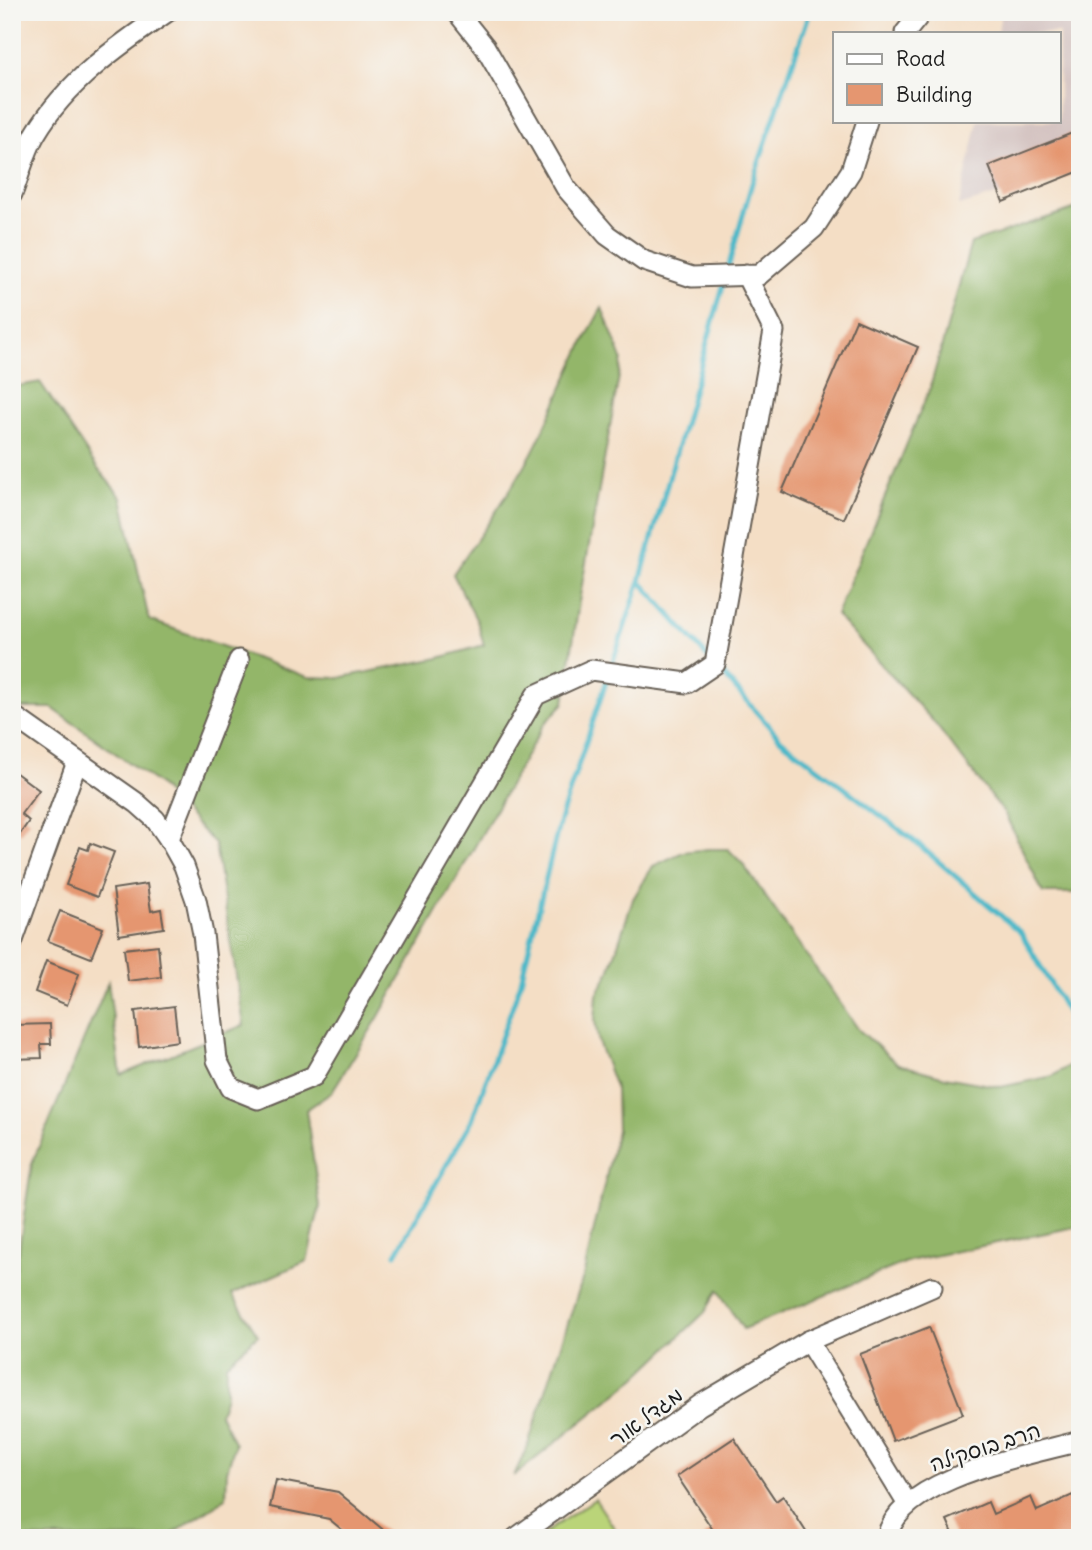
<svg xmlns="http://www.w3.org/2000/svg" width="1092" height="1550" font-family="Delius,'Playpen Sans Hebrew',sans-serif">
<rect width="100%" height="100%" fill="#f6f6f2"/>
<filter id="ink" filterUnits="userSpaceOnUse"><feTurbulence type="fractalNoise" baseFrequency=".0143" numOctaves="2"/><feDisplacementMap in="SourceGraphic" scale="14" xChannelSelector="R" yChannelSelector="G"/><feConvolveMatrix kernelMatrix="1 2 1 2 8 2 1 2 1" color-interpolation-filters="sRGB"/></filter>
<filter id="wash" filterUnits="userSpaceOnUse"><feTurbulence type="fractalNoise" baseFrequency=".00686" numOctaves="4" result="noise"/><feDisplacementMap in="SourceGraphic" scale="28" xChannelSelector="R" yChannelSelector="G"/><feGaussianBlur stdDeviation="1.57" result="paint"/><feColorMatrix in="noise" values="0 0 0 0 0 0 0 0 0 0 0 0 0 0 0 0 0 1.4 0 .05"/><feComposite in="paint" operator="in"/></filter>
<g filter="url(#wash)">
<rect width="100%" height="100%" fill="#f4dec5"/>
<path fill="#d1bfbd" d="M 1002,12 L 1080,12 L 1080,170 L 959,206 L 978,121 L 1059,121 L 1059,33 L 997,33 Z"/>
<path fill="#bad479" stroke="#6b784a" stroke-width="2" d="M 595,1499 L 621,1538 L 537,1538 Z"/>
<g fill="#93b669" stroke="#586942" stroke-width="2">
<path d="M 1080,207 L 1080,893 L 1043,893 L 1005,814 L 932,720 L 836,615 L 930,388 L 971,243 Z"/>
<path d="M 602,308 L 622,359 L 579,602 L 564,703 L 544,724 L 378,1018 L 331,1093 L 306,1110 L 320,1206 L 307,1261 L 232,1294 L 258,1335 L 226,1364 L 226,1396 L 220,1414 L 235,1444 L 227,1471 L 226,1498 L 166,1538 L 12,1538 L 12,1271 L 16,1268 L 32,1163 L 108,982 L 121,1075 L 244,1025 L 215,844 L 157,783 L 52,708 L 12,708 L 12,387 L 40,382 L 98,469 L 122,498 L 149,620 L 308,677 L 338,678 L 439,658 L 484,645 L 477,621 L 453,574 C 480,535 509,495 532,453 C 557,405 575,354 602,308 Z"/>
<path d="M 708,849 L 728,849 L 742,863 L 859,1030 L 898,1064 L 945,1077 L 1001,1087 L 1053,1076 L 1080,1058 L 1080,1226 L 909,1261 L 743,1329 L 718,1290 L 705,1312 L 637,1377 L 514,1476 L 528,1445 L 583,1277 L 617,1130 L 616,1090 L 599,1044 L 595,1021 L 597,995 L 609,972 L 633,899 L 653,866 L 683,852 Z"/>
</g>
<g fill="none" stroke-linecap="round" stroke-linejoin="round">
<g stroke="#4cb8c8" stroke-width="5">
<path d="M 640,581 L 710,660"/>
<path d="M 717,667 L 781,740 L 917,843 L 1021,933 L 1080,1034"/>
<path d="M 396,1254 L 472,1120 L 520,985 L 560,820 L 640,581 L 752,183 L 810,12"/>
</g>
</g>
<g id="blocks">
<g fill="#e59670">
<path d="M 1080,130 L 1080,171 L 1003,202 L 989,166 Z"/>
<path d="M 856,320 L 918,347 L 844,519 L 782,492 Z"/>
<path d="M 12,770 L 39,790 L 21,814 L 29,821 L 20,834 L 12,827 Z"/>
<path d="M 90,843 L 114,852 L 97,897 L 66,885 L 80,847 L 88,850 Z"/>
<path d="M 147,884 L 151,911 L 161,909 L 164,928 L 119,935 L 113,889 Z"/>
<path d="M 60,911 L 103,928 L 91,958 L 48,941 Z"/>
<path d="M 158,945 L 161,977 L 128,981 L 124,949 Z"/>
<path d="M 46,961 L 79,974 L 67,1005 L 35,992 Z"/>
<path d="M 174,1006 L 178,1041 L 139,1047 L 135,1011 Z"/>
<path d="M 50,1024 L 51,1044 L 41,1044 L 42,1058 L 13,1059 L 12,1025 Z"/>
<path d="M 929,1327 L 963,1414 L 893,1441 L 860,1354 Z"/>
<path d="M 734,1438 L 776,1501 L 783,1496 L 810,1538 L 773,1538 L 770,1533 L 763,1538 L 702,1538 L 713,1530 L 677,1476 Z"/>
<path d="M 276,1480 L 338,1492 L 393,1538 L 352,1538 L 329,1519 L 270,1507 Z"/>
<path d="M 1075,1494 L 1080,1505 L 1080,1538 L 955,1538 L 947,1520 L 988,1502 L 993,1514 L 1031,1497 L 1037,1511 Z"/>
</g>
</g>
</g>
<g filter="url(#ink)">
<use href="#blocks" fill-opacity="0" stroke="#686057" stroke-width="2"/>
<g fill="none" stroke-linecap="round" stroke-linejoin="round">
<defs>
<g id="minor">
<path d="M 457,12 L 485,47 L 566,188 L 607,235 L 644,261 L 692,277 L 759,275 L 814,228 L 851,171 L 867,121"/>
<path d="M 905,33 L 922,12"/>
<path d="M 12,194 C 20,174 25,151 36,133 C 66,82 119,45 167,12"/>
<path d="M 239,660 L 169,839 L 184,866 L 196,900 L 203,934 L 217,1060 L 231,1088 L 258,1099 L 314,1076 L 536,695 L 591,670 L 687,683 L 715,664 L 774,331 L 746,275"/>
<path d="M 12,715 L 137,803 L 155,819 L 169,839"/>
<path d="M 12,943 L 77,762"/>
<path d="M 808,1341 L 907,1503"/>
<path d="M 516,1538 L 700,1405 L 808,1341 L 932,1287"/>
<path d="M 887,1538 C 898,1478 1029,1455 1080,1441"/>
</g>
</defs>
<use href="#minor" stroke="#686057" stroke-width="23"/>
<use href="#minor" stroke="#fff" stroke-width="19"/>
</g>
</g>
<g text-anchor="middle" dominant-baseline="central" stroke-width="5" stroke-linejoin="round" paint-order="stroke">
<g font-size="21" fill="#1c1c1c" stroke="#f6f6f2">
<text transform="translate(646 1417) rotate(-36)">מגדל אור</text>
<text transform="translate(985 1447) rotate(-18)">הרב בוסקילה</text>
</g>
</g>
<rect width="1092" height="1550" fill="none" stroke="#f6f6f2" stroke-width="42"/>
<rect x="833" y="32" width="228" height="91" fill="#f6f6f2" stroke="#9f9f9c" stroke-width="2"/>
<rect x="847" y="54" width="35" height="10" fill="#ffffff" stroke="#9f9f9c" stroke-width="2"/>
<text x="896" y="66" font-size="21" fill="#1c1c1c">Road</text>
<rect x="847" y="84" width="35" height="21" fill="#e59670" stroke="#9f9f9c" stroke-width="2"/>
<text x="896" y="102" font-size="21" fill="#1c1c1c">Building</text>
</svg>
